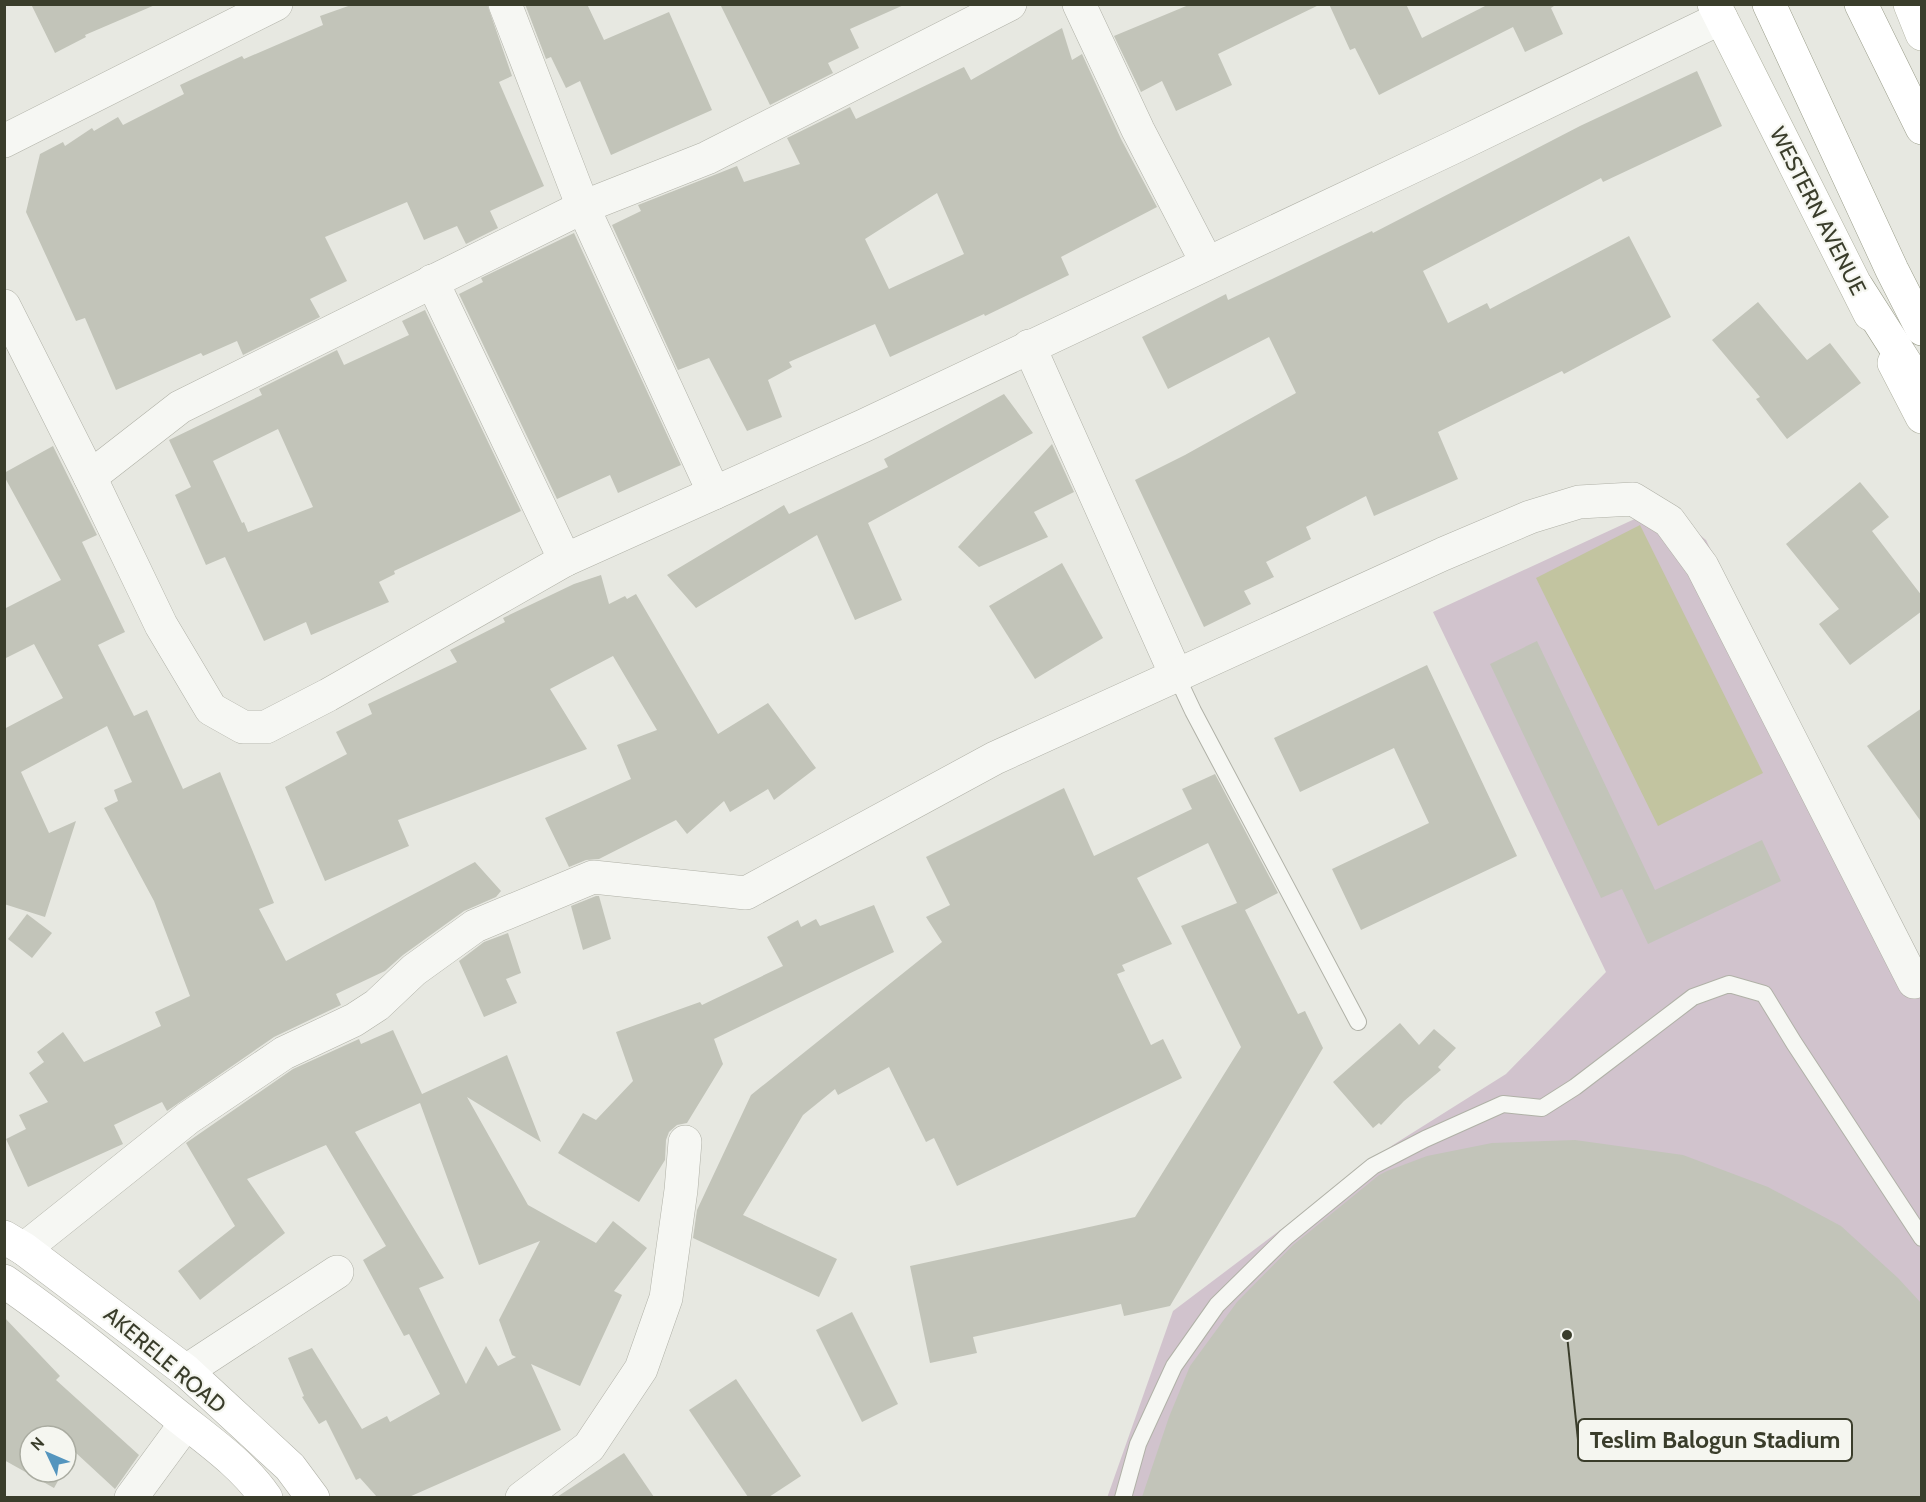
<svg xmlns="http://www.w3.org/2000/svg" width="1926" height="1502" font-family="Cabin,sans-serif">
<rect width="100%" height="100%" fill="#e7e8e1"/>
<path fill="#d1c3cd" d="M 1652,511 L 1688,525 L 1706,540 L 1921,975 L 1921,1497 L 1107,1498 L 1173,1311 L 1393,1145 L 1506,1074 L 1606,972 L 1433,612 Z"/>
<path fill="#c2c4a0" d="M 1640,525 L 1763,773 L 1658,826 L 1536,578 Z"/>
<g fill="#c2c4b9" fill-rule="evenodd">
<path d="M 31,4 L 155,4 L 155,5 L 85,35 L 86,37 L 55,53 Z"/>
<path d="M 354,4 L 487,4 L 512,76 L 499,82 L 544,186 L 490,211 L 498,228 L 466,244 L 457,226 L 424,240 L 407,202 L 325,237 L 347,281 L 310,299 L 320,317 L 243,355 L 237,341 L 203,356 L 201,353 L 116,390 L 85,318 L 76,321 L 26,212 L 40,154 L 63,142 L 65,146 L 92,128 L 94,131 L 118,117 L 123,125 L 184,94 L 180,85 L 242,56 L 244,59 L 323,25 L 320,16 Z"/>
<path d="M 525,4 L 587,4 L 604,40 L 669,12 L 712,110 L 611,155 L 580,81 L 566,88 L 551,57 L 546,59 Z"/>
<path d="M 720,4 L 906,4 L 850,29 L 859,48 L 828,63 L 833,73 L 770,105 Z"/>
<path d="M 1191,4 L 1321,4 L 1218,54 L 1232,85 L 1176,111 L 1162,81 L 1141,92 L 1114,36 Z"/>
<path d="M 1329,4 L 1406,4 L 1422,38 L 1489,4 L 1557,4 L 1551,8 L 1563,34 L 1525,52 L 1513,27 L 1379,95 L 1355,48 L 1350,50 Z"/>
<path d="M 1062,28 L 1072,60 L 1082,54 L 1121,139 L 1157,207 L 1061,257 L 1069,275 L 985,316 L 984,314 L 890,357 L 875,324 L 789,362 L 792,367 L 768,380 L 782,417 L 747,431 L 709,358 L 678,370 L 612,225 L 641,211 L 638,205 L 737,166 L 744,182 L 800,164 L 787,138 L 850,107 L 856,119 L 964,67 L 971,80 ZM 937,193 L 964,254 L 889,289 L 865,239 Z"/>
<path d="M 1697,71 L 1722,126 L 1603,182 L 1601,178 L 1423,271 L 1448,323 L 1487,303 L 1490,309 L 1629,236 L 1671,317 L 1564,374 L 1562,371 L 1438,432 L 1458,479 L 1374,516 L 1366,496 L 1306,527 L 1311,539 L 1266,562 L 1274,577 L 1244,591 L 1251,604 L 1204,627 L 1135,480 L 1185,455 L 1296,393 L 1269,337 L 1168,389 L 1142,337 L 1226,294 L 1228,300 L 1372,231 L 1373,233 L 1580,126 Z"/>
<path d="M 574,233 L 681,465 L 618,493 L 610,475 L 557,499 L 459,294 L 483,282 L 481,278 Z"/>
<path d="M 1758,302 L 1807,360 L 1830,343 L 1861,383 L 1787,439 L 1756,399 L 1760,397 L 1712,340 Z"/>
<path d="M 425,310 L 521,511 L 394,571 L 395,574 L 379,582 L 389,602 L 311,635 L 306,622 L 264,641 L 225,557 L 206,565 L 175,495 L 191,487 L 169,440 L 262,395 L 259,389 L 337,350 L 344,365 L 409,335 L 402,321 ZM 278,429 L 313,507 L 248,532 L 244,522 L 242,523 L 213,461 Z"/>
<path d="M 1004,394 L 1033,433 L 868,523 L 902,600 L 855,620 L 817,535 L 696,608 L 667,575 L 784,505 L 789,514 L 888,467 L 884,459 Z"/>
<path d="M 1052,444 L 1074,492 L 1034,512 L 1048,537 L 979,567 L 958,547 Z"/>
<path d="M 53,446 L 97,535 L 82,542 L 125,632 L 98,645 L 134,716 L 147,710 L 183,789 L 220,772 L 274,903 L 259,909 L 286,961 L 475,862 L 501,891 L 496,897 L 464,911 L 403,955 L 385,971 L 336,994 L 341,1005 L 274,1037 L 167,1111 L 162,1102 L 114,1125 L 123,1144 L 28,1187 L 6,1139 L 26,1129 L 19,1115 L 48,1102 L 29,1073 L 44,1062 L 37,1052 L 63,1032 L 84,1062 L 161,1026 L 155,1012 L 190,996 L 154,901 L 104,808 L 118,801 L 114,790 L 132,782 L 107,726 L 21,772 L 49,833 L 76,821 L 45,917 L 4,904 L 4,729 L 63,698 L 34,644 L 4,659 L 4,609 L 61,580 L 4,476 L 4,473 Z"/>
<path d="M 1860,482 L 1889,517 L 1872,531 L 1922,596 L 1922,611 L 1850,665 L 1819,624 L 1839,609 L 1786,544 Z"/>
<path d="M 1062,563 L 1103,638 L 1035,679 L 989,606 Z"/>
<path d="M 601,575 L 609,604 L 625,596 L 627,599 L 636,594 L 718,734 L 768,703 L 816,768 L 774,800 L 768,789 L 730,812 L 724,801 L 687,834 L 676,820 L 599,859 L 586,860 L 569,867 L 545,818 L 631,779 L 617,745 L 657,730 L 613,656 L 550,689 L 587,749 L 398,820 L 409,846 L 325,881 L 285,787 L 347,754 L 336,732 L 372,714 L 368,704 L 457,662 L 450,650 L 505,622 L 503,618 L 574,584 Z"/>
<path d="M 1537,641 L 1655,890 L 1762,840 L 1781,881 L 1648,944 L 1622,889 L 1601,898 L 1490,664 Z"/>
<path d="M 1427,665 L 1517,856 L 1361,930 L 1332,869 L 1429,823 L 1394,748 L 1300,792 L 1274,738 Z"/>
<path d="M 1922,708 L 1922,823 L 1867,746 Z"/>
<path d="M 1215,774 L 1278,893 L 1245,910 L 1298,1014 L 1305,1011 L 1323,1048 L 1170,1306 L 1124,1316 L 1121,1304 L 973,1337 L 977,1353 L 930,1363 L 910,1266 L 1135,1217 L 1241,1047 L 1181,926 L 1237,903 L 1208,843 L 1137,878 L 1172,944 L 1122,965 L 1125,971 L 1117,974 L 1151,1045 L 1163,1039 L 1182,1078 L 957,1186 L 934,1138 L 926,1142 L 889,1067 L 838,1095 L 835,1089 L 803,1115 L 743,1215 L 837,1259 L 819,1297 L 693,1238 L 697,1210 L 751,1095 L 942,942 L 926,917 L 950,905 L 926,857 L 1064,788 L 1094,856 L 1192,809 L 1182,789 Z"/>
<path d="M 596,896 L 599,896 L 611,939 L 583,950 L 571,906 Z"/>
<path d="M 874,905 L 894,952 L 714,1039 L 723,1064 L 687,1123 L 677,1125 L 669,1132 L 666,1140 L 665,1160 L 639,1202 L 558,1153 L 583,1113 L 596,1120 L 633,1081 L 616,1032 L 700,1002 L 702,1005 L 783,966 L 767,937 L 798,920 L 801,927 L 816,919 L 820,926 Z"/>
<path d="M 27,914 L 52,933 L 32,958 L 8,939 Z"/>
<path d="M 508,933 L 521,973 L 506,979 L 517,1003 L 484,1017 L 459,961 L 484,942 Z"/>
<path d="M 1400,1023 L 1419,1045 L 1434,1029 L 1456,1048 L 1438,1067 L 1441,1070 L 1404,1101 L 1381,1125 L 1379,1123 L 1373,1128 L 1333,1082 Z"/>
<path d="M 393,1030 L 422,1094 L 507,1055 L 541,1142 L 467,1097 L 528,1205 L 596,1243 L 613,1221 L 647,1248 L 614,1291 L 622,1295 L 580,1386 L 531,1364 L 561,1430 L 409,1497 L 377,1497 L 360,1478 L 356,1480 L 326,1420 L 319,1424 L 302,1397 L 304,1396 L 288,1358 L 312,1348 L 362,1429 L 387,1416 L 390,1422 L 440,1394 L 409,1334 L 404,1336 L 363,1260 L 386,1246 L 326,1145 L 247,1179 L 285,1233 L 200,1300 L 178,1271 L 235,1226 L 186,1143 L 293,1069 L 359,1039 L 361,1044 ZM 420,1103 L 479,1265 L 540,1241 L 499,1320 L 512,1355 L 516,1357 L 498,1366 L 486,1346 L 466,1384 L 419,1288 L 444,1278 L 355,1132 Z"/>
<path d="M 1575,1140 L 1683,1155 L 1768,1187 L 1841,1226 L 1898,1278 L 1922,1304 L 1922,1497 L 1142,1497 L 1169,1417 L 1190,1366 L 1237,1302 L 1293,1245 L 1379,1175 L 1387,1171 L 1427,1156 L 1492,1143 Z"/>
<path d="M 852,1312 L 898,1404 L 862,1422 L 816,1330 Z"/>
<path d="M 4,1317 L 60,1376 L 56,1380 L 139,1455 L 115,1489 L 75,1452 L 66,1467 L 66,1436 L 30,1436 L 30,1472 L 63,1472 L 54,1488 L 4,1460 Z"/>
<path d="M 736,1379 L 801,1476 L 769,1497 L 748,1497 L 689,1410 Z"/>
<path d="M 624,1453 L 654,1497 L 557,1497 Z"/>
</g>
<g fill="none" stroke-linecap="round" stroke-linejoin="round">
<defs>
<g id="lane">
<path d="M 1177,677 L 1193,711 L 1358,1022"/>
<path d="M 1123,1498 L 1138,1444 L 1174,1366 L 1217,1305 L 1286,1237 L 1373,1166 L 1425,1139 L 1503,1104 L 1542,1108 L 1575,1087 L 1693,997 L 1729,984 L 1764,994 L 1794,1043 L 1922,1238"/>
</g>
<g id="street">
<path d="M 505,4 L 583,207 L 714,493"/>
<path d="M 1079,4 L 1138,130 L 1207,263"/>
<path d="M 4,141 L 276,4"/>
<path d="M 432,281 L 565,560"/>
<path d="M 4,306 L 90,477 L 161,625 L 211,709 L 243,727 L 266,727 L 328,695 L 565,560 L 863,426 L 1452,148 L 1721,18"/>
<path d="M 1029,346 L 1177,677"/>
<path d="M 90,477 L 180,407 L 583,207 L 707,158 L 1010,4"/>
<path d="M 24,1249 L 188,1118 L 284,1053 L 354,1020 L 377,1005 L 414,970 L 475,926 L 593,877 L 746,893 L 995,758 L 1443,554 L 1530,517 L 1579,502 L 1633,499 L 1669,521 L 1702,566 L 1914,982"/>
<path d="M 186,1371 L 337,1272"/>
<path d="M 131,1498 L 186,1423"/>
<path d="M 522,1498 L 589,1447 L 641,1369 L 666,1298 L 681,1190 L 685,1142"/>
</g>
<g id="secondary">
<path d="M 4,1237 L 24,1249 L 186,1371 L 290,1467 L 313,1498"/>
<path d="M 4,1281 C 63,1322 119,1368 175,1414 C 206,1439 243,1464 266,1498"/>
</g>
<g id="primary">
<path d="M 1714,4 L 1870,314"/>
<path d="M 1910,4 L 1922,34"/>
<path d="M 1894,363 L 1922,417"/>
</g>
<g id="highway">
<path d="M 1769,4 L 1892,270 L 1922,329"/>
<path d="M 1861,4 L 1922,128"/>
<path d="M 1857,287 L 1922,389"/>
</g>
</defs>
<use href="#lane" stroke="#b0b1a7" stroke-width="18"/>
<use href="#street" stroke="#b0b1a7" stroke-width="34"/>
<use href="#secondary" stroke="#b0b1a7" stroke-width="34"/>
<use href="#primary" stroke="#b0b2a2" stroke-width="34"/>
<use href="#highway" stroke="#9a9d8a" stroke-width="34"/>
<use href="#lane" stroke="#f6f7f3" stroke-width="16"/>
<use href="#street" stroke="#f6f7f3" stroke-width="33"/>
<use href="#secondary" stroke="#fff" stroke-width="33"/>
<use href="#primary" stroke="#fff" stroke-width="33"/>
<use href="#highway" stroke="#fff" stroke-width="33"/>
</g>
<g text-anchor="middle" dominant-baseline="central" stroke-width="4.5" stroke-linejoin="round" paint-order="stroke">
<g font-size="22" fill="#3a3d2b" stroke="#f5f6f0">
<text transform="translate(1818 211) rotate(63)">WESTERN AVENUE</text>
<text transform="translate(165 1360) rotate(40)">AKERELE ROAD</text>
</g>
</g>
<path fill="none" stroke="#3a3d2b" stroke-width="2" d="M1567 1335L1578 1440"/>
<circle fill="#3a3d2b" stroke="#f5f6f0" stroke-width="2" cx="1567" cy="1335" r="6"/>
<rect fill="#f5f6f0" stroke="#3a3d2b" stroke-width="2" x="1578" y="1419" width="274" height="42" rx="6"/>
<g font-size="24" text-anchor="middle" font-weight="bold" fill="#3a3d2b">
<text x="1715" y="1448">Teslim Balogun Stadium</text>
</g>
<rect width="1926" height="1502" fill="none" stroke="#3a3d2b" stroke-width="12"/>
<g transform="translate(48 1454) rotate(314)"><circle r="28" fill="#f5f6f0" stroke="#aaaca1" stroke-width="1.5"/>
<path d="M0-4.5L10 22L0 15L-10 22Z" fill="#5495be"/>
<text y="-9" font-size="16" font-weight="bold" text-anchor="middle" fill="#3a3d2b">N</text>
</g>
</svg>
